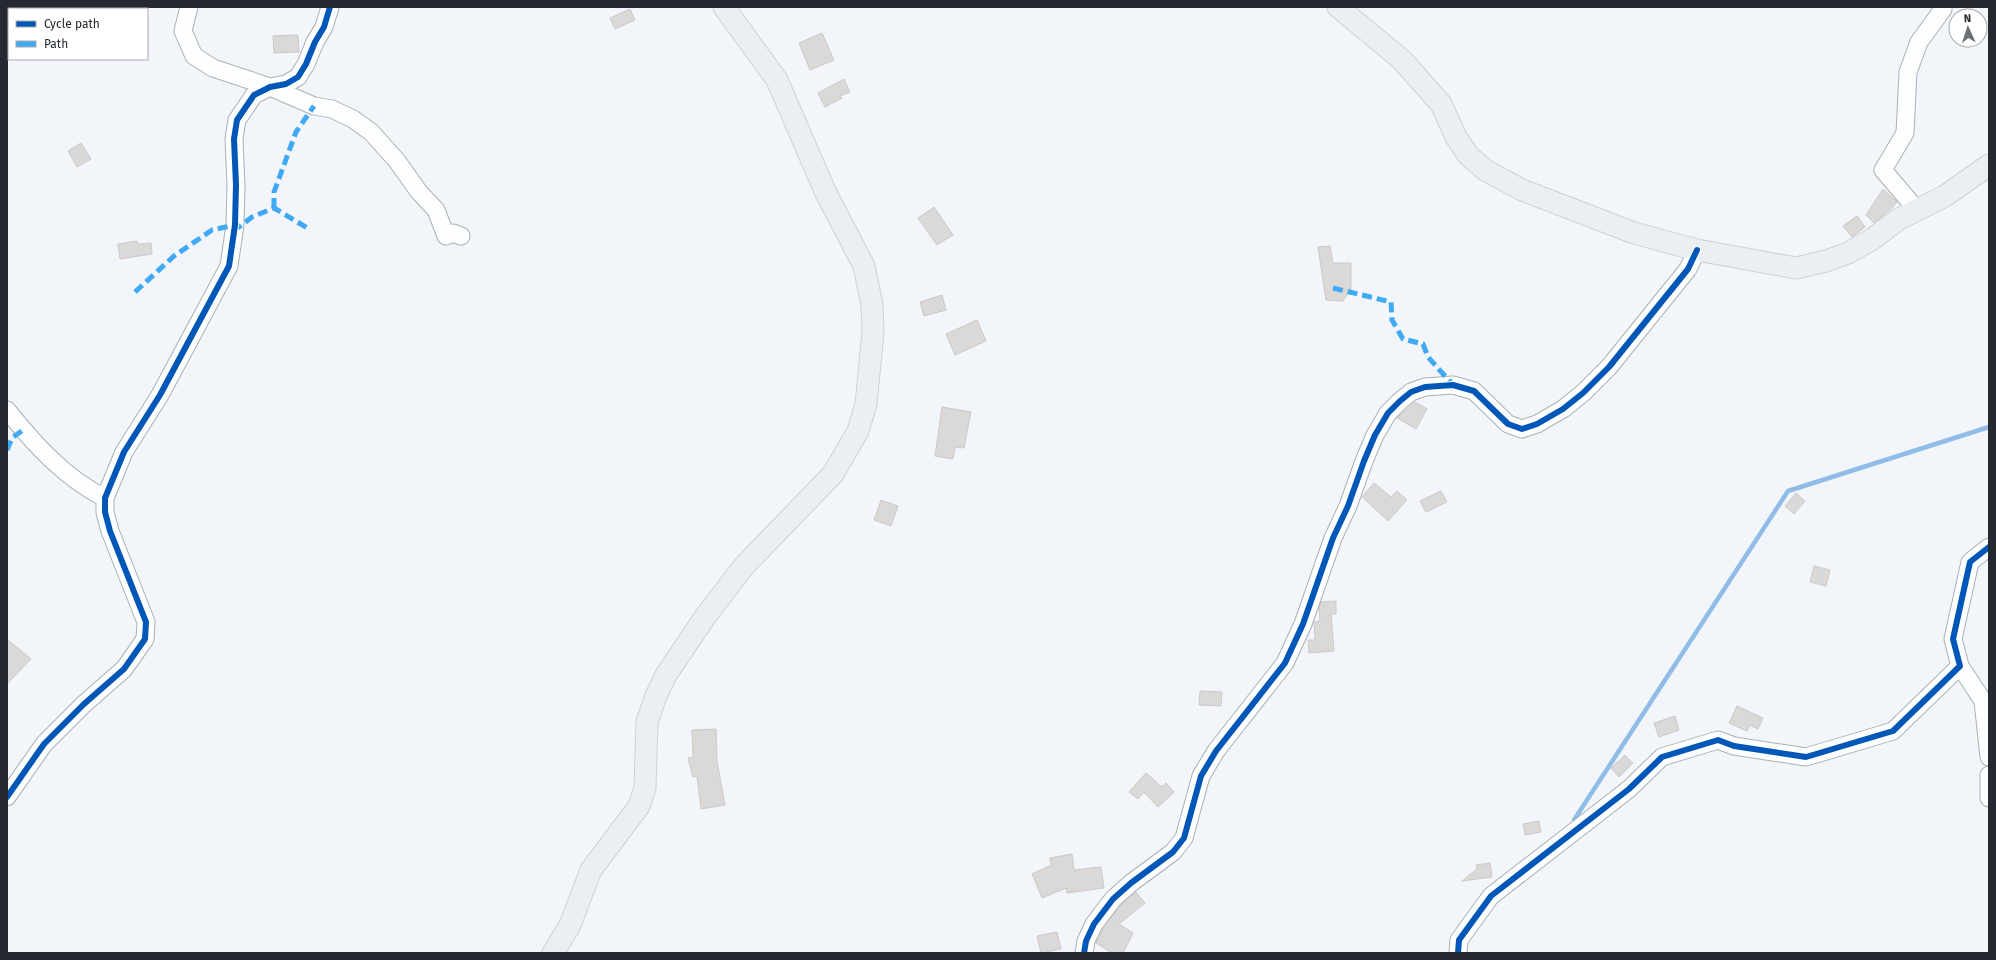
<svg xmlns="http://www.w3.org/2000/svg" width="1996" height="960" font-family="'Fira Sans',sans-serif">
<rect width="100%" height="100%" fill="#f2f5f9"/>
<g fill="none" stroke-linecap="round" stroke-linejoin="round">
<path stroke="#90bce8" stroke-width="4.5" d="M 1574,820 L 1788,491 L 1989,427"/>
</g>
<g fill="#dbd8d8" stroke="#ccc8c9">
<path d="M 630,9 L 635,20 L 615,29 L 610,18 Z"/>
<path d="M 822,33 L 834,60 L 810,70 L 799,43 Z"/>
<path d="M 298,35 L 299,52 L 274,53 L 273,36 Z"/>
<path d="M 844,79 L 850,92 L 840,96 L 842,98 L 825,107 L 818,93 Z"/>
<path d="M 81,143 L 91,159 L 77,167 L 68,151 Z"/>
<path d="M 1883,189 L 1897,202 L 1892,208 L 1874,223 L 1866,215 Z"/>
<path d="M 934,207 L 953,235 L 937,245 L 918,218 Z"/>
<path d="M 1857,216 L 1865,227 L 1852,237 L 1843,226 Z"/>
<path d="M 137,241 L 138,244 L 151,243 L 152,254 L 120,259 L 118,244 Z"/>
<path d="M 1330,246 L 1333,263 L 1351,263 L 1351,289 L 1343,301 L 1326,300 L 1318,247 Z"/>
<path d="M 942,295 L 946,310 L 924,316 L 920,302 Z"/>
<path d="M 977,320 L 986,341 L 955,355 L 946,334 Z"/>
<path d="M 1415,402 L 1427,409 L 1416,429 L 1397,418 Z"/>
<path d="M 942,407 L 971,412 L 964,448 L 955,447 L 953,459 L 935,456 Z"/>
<path d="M 1374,483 L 1391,497 L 1397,491 L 1407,500 L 1388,521 L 1362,497 Z"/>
<path d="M 1441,491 L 1447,502 L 1426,512 L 1420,501 Z"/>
<path d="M 1796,493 L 1805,501 L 1794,514 L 1785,506 Z"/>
<path d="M 881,500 L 898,506 L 891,526 L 874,520 Z"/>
<path d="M 1814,566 L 1830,570 L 1826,586 L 1810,582 Z"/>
<path d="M 1336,601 L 1336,614 L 1331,614 L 1334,651 L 1309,653 L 1308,640 L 1315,640 L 1314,622 L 1320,621 L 1319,608 L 1321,602 Z"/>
<path d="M 7,639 L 31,659 L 7,684 Z"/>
<path d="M 1200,691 L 1222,692 L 1221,706 L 1199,705 Z"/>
<path d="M 1737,706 L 1763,718 L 1758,729 L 1750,725 L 1747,731 L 1729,723 Z"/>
<path d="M 1675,716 L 1679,730 L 1659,737 L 1654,723 Z"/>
<path d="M 716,729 L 717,761 L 725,805 L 701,809 L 697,776 L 693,777 L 688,758 L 693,757 L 692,730 Z"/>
<path d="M 1625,755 L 1633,763 L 1619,777 L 1611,768 Z"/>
<path d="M 1146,773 L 1162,787 L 1166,783 L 1174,792 L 1158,807 L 1144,792 L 1138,799 L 1129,792 Z"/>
<path d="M 1539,821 L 1541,832 L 1525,835 L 1523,824 Z"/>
<path d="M 1072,854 L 1074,870 L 1101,867 L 1104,888 L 1067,893 L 1066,888 L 1042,898 L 1032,874 L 1051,865 L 1050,858 Z"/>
<path d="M 1490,863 L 1492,877 L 1462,881 L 1477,869 L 1476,865 Z"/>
<path d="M 1136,892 L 1145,903 L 1119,924 L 1133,933 L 1123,953 L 1112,953 L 1096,943 L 1103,929 L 1120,906 Z"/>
<path d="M 1057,932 L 1061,949 L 1041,953 L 1037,936 Z"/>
</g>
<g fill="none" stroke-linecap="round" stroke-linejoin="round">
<defs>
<g id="minor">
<path d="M 189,7 L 183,31 L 194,56 L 213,68 L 270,87 L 314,106 L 332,109 L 353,119 L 371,132 L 397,161 L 419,192 L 436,210 L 446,236 L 453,233 L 461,236"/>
<path d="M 1917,210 L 1883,170 L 1905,133 L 1908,72 L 1919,42 L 1943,9 L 1942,7"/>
<path d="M 7,410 C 34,444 66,479 105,498"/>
<path d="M 1960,666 L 1983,701 L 1989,757"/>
<path d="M 1989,775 L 1989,798"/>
<path d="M 7,797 L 44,744 L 84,704 L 124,669 L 145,639 L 146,622 L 110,531 L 105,512 L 105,498 L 124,452 L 160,395 L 229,266 L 235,225 L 236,185 L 234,139 L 237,120 L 254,95 L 270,87 L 286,84 L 298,77 L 306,64 L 315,42 L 324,27 L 330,7"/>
<path d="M 1084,953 L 1086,941 L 1094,924 L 1113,899 L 1131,883 L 1173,852 L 1184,838 L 1201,776 L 1216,751 L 1285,663 L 1303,624 L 1333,538 L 1348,506 L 1364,461 L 1375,435 L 1388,413 L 1400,401 L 1411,392 L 1425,387 L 1453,385 L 1474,391 L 1508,424 L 1522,429 L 1537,424 L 1563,409 L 1583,393 L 1609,367 L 1688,269 L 1697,250"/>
<path d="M 1458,953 L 1459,940 L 1491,896 L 1629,789 L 1662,757 L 1718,740 L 1734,746 L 1806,757 L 1893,731 L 1960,666 L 1953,639 L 1970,562 L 1989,547"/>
</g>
<g id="major">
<path d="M 1338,7 L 1402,60 L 1441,104 L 1456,137 L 1468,155 L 1485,170 L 1522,190 L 1634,233 L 1697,250 L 1796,268 L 1826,261 L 1848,253 L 1871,240 L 1899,219 L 1945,196 L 1989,165"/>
<path d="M 553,953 L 570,925 L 591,870 L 639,806 L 645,788 L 647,722 L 656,696 L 666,675 L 705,617 L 744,566 L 833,474 L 858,431 L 866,404 L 873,332 L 872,305 L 864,266 L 825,191 L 777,80 L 724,7"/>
</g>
</defs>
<use href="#minor" stroke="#acb0b4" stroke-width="19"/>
<use href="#major" stroke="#ced0d3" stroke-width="23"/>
<use href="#minor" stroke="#fdfefe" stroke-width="17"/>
<use href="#major" stroke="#eaeff4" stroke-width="21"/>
<g stroke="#3fa9f5" stroke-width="5" stroke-dasharray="10 5" stroke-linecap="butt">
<path d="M 274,208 L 274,192 L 296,132 L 314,106"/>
<path d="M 1333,288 L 1391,302 L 1392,320 L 1403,339 L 1423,344 L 1428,357 L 1453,385"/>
<path d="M 135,292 L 174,256 L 212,230 L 235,225 L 239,227 L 252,217 L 274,208 L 309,229"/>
<path d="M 7,450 L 12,438 L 23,430"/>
</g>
<defs>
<g id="cycleway">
<path d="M 7,797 L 44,744 L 84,704 L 124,669 L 145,639 L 146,622 L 110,531 L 105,512 L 105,498 L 124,452 L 160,395 L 229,266 L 235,225 L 236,185 L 234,139 L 237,120 L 254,95 L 270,87 L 286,84 L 298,77 L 306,64 L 315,42 L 324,27 L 330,7"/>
<path d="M 1084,953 L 1086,941 L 1094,924 L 1113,899 L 1131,883 L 1173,852 L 1184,838 L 1201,776 L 1216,751 L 1285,663 L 1303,624 L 1333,538 L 1348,506 L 1364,461 L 1375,435 L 1388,413 L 1400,401 L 1411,392 L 1425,387 L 1453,385 L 1474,391 L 1508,424 L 1522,429 L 1537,424 L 1563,409 L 1583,393 L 1609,367 L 1688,269 L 1697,250"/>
<path d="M 1458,953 L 1459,940 L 1491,896 L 1629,789 L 1662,757 L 1718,740 L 1734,746 L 1806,757 L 1893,731 L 1960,666 L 1953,639 L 1970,562 L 1989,547"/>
</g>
</defs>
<use href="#cycleway" stroke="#fff" stroke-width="8"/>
<use href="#cycleway" stroke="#0057b8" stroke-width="6"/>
</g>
<rect width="1996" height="960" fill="none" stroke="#242a30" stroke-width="16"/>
<rect x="8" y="8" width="140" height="52" fill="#ffffff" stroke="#a7aaac"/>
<rect x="16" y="21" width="20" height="6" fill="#0057b8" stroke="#a7aaac"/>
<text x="44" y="28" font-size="12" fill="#242a30">Cycle path</text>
<rect x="16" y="41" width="20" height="6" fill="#3fa9f5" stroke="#a7aaac"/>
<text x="44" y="48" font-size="12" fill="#242a30">Path</text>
<g transform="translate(1968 28) rotate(357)"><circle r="19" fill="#ffffff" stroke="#a7aaac"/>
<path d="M0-3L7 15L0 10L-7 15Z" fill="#6c7176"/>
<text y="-6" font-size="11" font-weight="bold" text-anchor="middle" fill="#242a30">N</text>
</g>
</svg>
